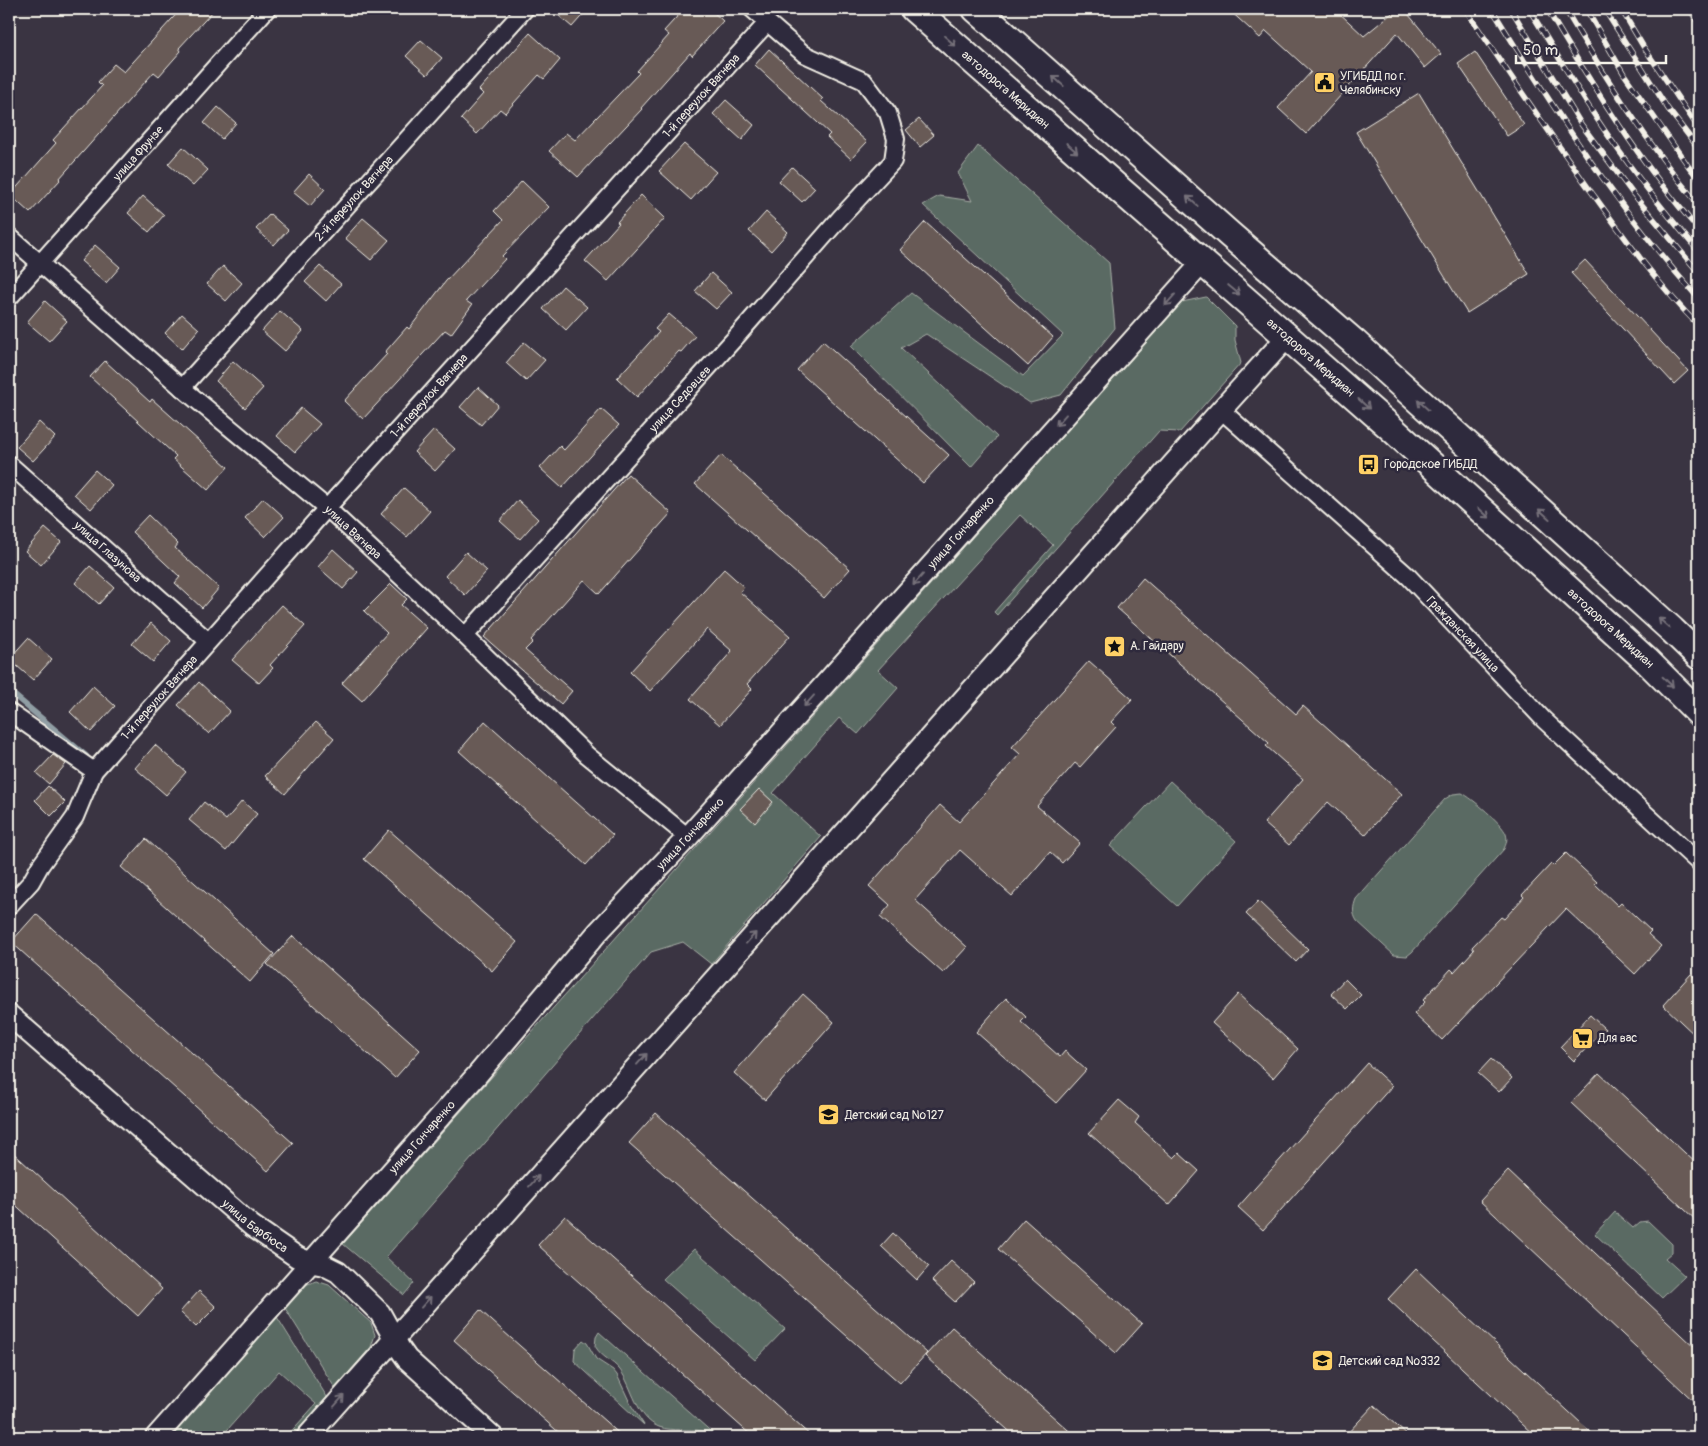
<svg xmlns="http://www.w3.org/2000/svg" width="1708" height="1446" font-family="Pangolin,sans-serif">
<rect width="100%" height="100%" fill="#3a3442"/>
<filter id="ink" filterUnits="userSpaceOnUse"><feTurbulence type="fractalNoise" baseFrequency=".02" numOctaves="2"/><feDisplacementMap in="SourceGraphic" scale="10" xChannelSelector="R" yChannelSelector="G"/><feConvolveMatrix kernelMatrix="1 2 1 2 8 2 1 2 1" color-interpolation-filters="sRGB"/></filter>
<g filter="url(#ink)">
<g fill="#5a6b63" stroke="#a7aea6">
<path d="M 978,146 L 1109,263 L 1115,328 L 1061,395 L 1030,403 L 926,334 L 901,348 L 997,437 L 971,467 L 851,346 L 911,293 L 1023,376 L 1063,335 L 923,205 L 939,196 L 972,201 L 958,173 Z"/>
<path d="M 1206,297 L 1235,326 L 1235,340 L 1241,363 L 1180,432 L 1159,431 L 997,615 L 994,612 L 1053,545 L 1020,515 L 878,670 L 898,688 L 858,734 L 839,718 L 773,793 L 821,837 L 711,964 L 683,942 L 651,952 L 386,1257 L 414,1283 L 404,1295 L 343,1244 L 1182,302 Z"/>
<path d="M 1170,781 L 1236,841 L 1177,906 L 1110,846 Z"/>
<path d="M 1462,793 C 1472,798 1503,824 1506,834 C 1508,840 1506,844 1504,849 L 1412,952 L 1407,956 L 1394,955 L 1357,921 C 1352,913 1353,907 1356,899 L 1445,799 L 1453,794 Z"/>
<path d="M 1615,1212 L 1633,1228 L 1640,1222 L 1648,1221 L 1672,1244 L 1672,1252 L 1665,1258 L 1685,1276 L 1662,1298 L 1595,1234 Z"/>
<path d="M 694,1249 L 785,1329 L 755,1360 L 663,1279 Z"/>
<path d="M 316,1281 L 329,1285 L 371,1323 L 375,1335 L 371,1347 L 335,1388 L 285,1308 L 305,1285 Z"/>
<path d="M 277,1317 L 327,1397 L 292,1437 L 286,1437 L 316,1404 L 279,1371 L 221,1437 L 168,1437 Z"/>
<path d="M 599,1332 L 716,1436 C 711,1434 706,1432 702,1431 C 688,1428 674,1432 659,1427 C 636,1418 633,1387 620,1370 C 612,1360 602,1358 595,1346 L 596,1337 Z"/>
<path d="M 583,1340 L 587,1343 L 596,1359 L 613,1370 L 617,1375 L 631,1405 L 644,1425 L 574,1361 L 575,1349 Z"/>
</g>
<g fill="none" stroke-linecap="round" stroke-linejoin="round">
<path stroke="#909ea4" stroke-width="6" d="M 9,691 L 86,756"/>
</g>
<g fill="#675a56" stroke="#f4f1e8">
<path d="M 181,9 L 215,9 L 179,48 L 181,51 L 159,76 L 154,72 L 59,179 L 60,180 L 30,213 L 10,195 L 56,143 L 53,140 L 102,86 L 98,82 L 114,64 L 124,72 Z"/>
<path d="M 551,9 L 588,9 L 572,27 Z"/>
<path d="M 684,9 L 710,9 L 723,21 L 692,56 L 690,53 L 641,108 L 642,109 L 578,177 L 549,151 L 566,133 L 575,140 L 639,73 L 637,71 L 669,35 L 664,31 Z"/>
<path d="M 1228,9 L 1335,9 L 1364,36 L 1397,9 L 1404,9 L 1441,54 L 1425,68 L 1397,33 L 1306,134 L 1278,108 L 1311,72 L 1266,31 L 1260,38 Z"/>
<path d="M 530,33 L 560,60 L 544,79 L 539,75 L 505,113 L 500,109 L 477,134 L 461,119 L 483,94 L 479,90 Z"/>
<path d="M 421,40 L 442,58 L 427,75 L 406,56 Z"/>
<path d="M 769,49 L 823,99 L 821,101 L 867,142 L 851,159 L 827,137 L 830,134 L 755,65 Z"/>
<path d="M 1475,52 L 1524,125 L 1507,136 L 1458,64 Z"/>
<path d="M 1419,93 L 1529,274 L 1467,313 L 1356,132 Z"/>
<path d="M 726,100 L 754,125 L 742,140 L 713,114 Z"/>
<path d="M 218,107 L 236,123 L 222,139 L 204,123 Z"/>
<path d="M 919,119 L 934,135 L 920,147 L 906,130 Z"/>
<path d="M 684,144 L 716,172 L 691,200 L 659,171 Z"/>
<path d="M 183,147 L 208,170 L 193,186 L 168,164 Z"/>
<path d="M 792,167 L 815,188 L 802,202 L 779,181 Z"/>
<path d="M 309,174 L 325,189 L 310,206 L 293,192 Z"/>
<path d="M 522,181 L 549,207 L 502,256 L 505,259 L 466,301 L 472,305 L 451,334 L 445,330 L 363,419 L 344,401 L 387,354 L 385,352 L 407,327 L 409,329 L 446,281 L 503,220 L 494,211 Z"/>
<path d="M 641,195 L 665,218 L 608,281 L 585,261 L 619,223 L 617,222 Z"/>
<path d="M 143,196 L 164,215 L 149,232 L 128,213 Z"/>
<path d="M 766,212 L 788,232 L 771,251 L 749,231 Z"/>
<path d="M 270,214 L 288,230 L 274,245 L 256,229 Z"/>
<path d="M 363,218 L 389,240 L 371,260 L 345,238 Z"/>
<path d="M 925,222 L 1053,337 L 1028,366 L 900,250 Z"/>
<path d="M 95,245 L 120,267 L 106,283 L 81,261 Z"/>
<path d="M 1585,260 L 1688,371 L 1674,384 L 1571,273 Z"/>
<path d="M 223,266 L 242,283 L 226,301 L 207,284 Z"/>
<path d="M 320,266 L 341,284 L 326,301 L 305,282 Z"/>
<path d="M 711,273 L 732,292 L 716,309 L 695,291 Z"/>
<path d="M 563,286 L 587,307 L 566,330 L 543,309 Z"/>
<path d="M 45,301 L 67,321 L 49,341 L 27,322 Z"/>
<path d="M 280,311 L 303,331 L 285,351 L 262,331 Z"/>
<path d="M 182,314 L 199,329 L 182,349 L 165,333 Z"/>
<path d="M 669,314 L 695,336 L 681,352 L 679,351 L 637,397 L 617,378 L 659,332 L 655,329 Z"/>
<path d="M 823,341 L 949,455 L 923,483 L 797,370 Z"/>
<path d="M 524,342 L 545,360 L 526,381 L 506,363 Z"/>
<path d="M 105,361 L 150,402 L 152,399 L 228,467 L 208,490 L 173,459 L 176,456 L 90,377 Z"/>
<path d="M 233,361 L 263,388 L 245,408 L 216,381 Z"/>
<path d="M 478,387 L 498,405 L 481,425 L 460,407 Z"/>
<path d="M 301,408 L 320,424 L 295,452 L 277,436 Z"/>
<path d="M 601,409 L 619,425 L 562,488 L 540,468 L 560,446 L 564,450 Z"/>
<path d="M 39,422 L 55,437 L 33,461 L 17,447 Z"/>
<path d="M 434,430 L 455,449 L 435,471 L 414,452 Z"/>
<path d="M 721,455 L 850,569 L 824,598 L 695,484 Z"/>
<path d="M 95,470 L 112,485 L 91,509 L 74,494 Z"/>
<path d="M 628,474 L 671,513 L 599,594 L 584,580 L 531,640 L 533,642 L 525,650 L 572,691 L 561,704 L 484,637 Z"/>
<path d="M 404,488 L 430,511 L 407,537 L 381,514 Z"/>
<path d="M 263,498 L 284,517 L 265,537 L 245,518 Z"/>
<path d="M 518,500 L 538,519 L 520,539 L 500,521 Z"/>
<path d="M 148,515 L 178,544 L 175,548 L 219,588 L 202,608 L 175,583 L 180,577 L 132,532 Z"/>
<path d="M 45,528 L 61,542 L 41,565 L 25,551 Z"/>
<path d="M 333,549 L 358,572 L 343,589 L 318,567 Z"/>
<path d="M 466,552 L 487,571 L 465,595 L 445,576 Z"/>
<path d="M 90,566 L 114,587 L 99,604 L 75,583 Z"/>
<path d="M 724,569 L 744,587 L 740,592 L 790,636 L 747,684 L 752,689 L 720,725 L 690,699 L 732,651 L 707,629 L 650,691 L 630,672 Z"/>
<path d="M 1143,578 L 1296,714 L 1303,706 L 1402,794 L 1365,835 L 1328,802 L 1289,845 L 1264,823 L 1303,779 L 1266,746 L 1269,743 L 1117,608 Z"/>
<path d="M 391,584 L 407,599 L 401,605 L 427,628 L 362,701 L 342,683 L 387,633 L 364,611 Z"/>
<path d="M 282,605 L 305,626 L 270,665 L 273,668 L 259,683 L 232,660 Z"/>
<path d="M 151,623 L 171,641 L 153,662 L 132,644 Z"/>
<path d="M 28,638 L 52,659 L 33,680 L 9,659 Z"/>
<path d="M 1089,661 L 1132,699 L 1111,722 L 1116,727 L 1080,767 L 1075,763 L 1037,806 L 1080,843 L 1062,863 L 1050,852 L 1012,896 L 960,850 L 915,900 L 967,947 L 943,973 L 880,917 L 890,905 L 869,886 L 940,805 L 959,822 L 1020,754 L 1012,747 Z"/>
<path d="M 199,682 L 230,711 L 209,734 L 178,705 Z"/>
<path d="M 93,686 L 115,706 L 91,732 L 70,712 Z"/>
<path d="M 485,721 L 613,835 L 586,865 L 459,751 Z"/>
<path d="M 316,722 L 334,738 L 285,794 L 265,776 Z"/>
<path d="M 155,745 L 186,772 L 166,795 L 135,768 Z"/>
<path d="M 53,755 L 66,764 L 49,784 L 36,773 Z"/>
<path d="M 48,786 L 65,802 L 51,816 L 35,800 Z"/>
<path d="M 759,789 L 773,802 L 755,823 L 740,809 Z"/>
<path d="M 242,801 L 257,814 L 226,851 L 189,820 L 204,802 L 226,820 Z"/>
<path d="M 389,830 L 517,942 L 492,971 L 364,859 Z"/>
<path d="M 146,839 L 274,954 L 250,982 L 121,867 Z"/>
<path d="M 1566,853 L 1597,882 L 1595,884 L 1618,906 L 1621,903 L 1651,931 L 1648,934 L 1661,946 L 1635,974 L 1566,909 L 1442,1040 L 1414,1014 L 1425,1002 L 1423,1000 L 1451,969 L 1454,972 L 1474,950 L 1472,947 L 1501,917 L 1504,919 L 1524,897 L 1522,895 L 1551,864 L 1553,866 Z"/>
<path d="M 1258,901 L 1308,949 L 1296,962 L 1246,914 Z"/>
<path d="M 36,914 L 293,1143 L 268,1171 L 11,942 Z"/>
<path d="M 293,936 L 420,1050 L 395,1078 L 267,964 Z"/>
<path d="M 1691,974 L 1699,982 L 1699,1039 L 1663,1005 Z"/>
<path d="M 1345,979 L 1361,995 L 1347,1009 L 1331,994 Z"/>
<path d="M 803,994 L 834,1022 L 765,1100 L 734,1073 Z"/>
<path d="M 1238,994 L 1298,1049 L 1273,1078 L 1212,1023 Z"/>
<path d="M 1006,998 L 1026,1017 L 1021,1022 L 1060,1057 L 1065,1051 L 1086,1070 L 1056,1103 L 976,1032 Z"/>
<path d="M 1590,1015 L 1605,1029 L 1574,1061 L 1560,1047 Z"/>
<path d="M 1491,1059 L 1512,1078 L 1499,1092 L 1478,1073 Z"/>
<path d="M 1367,1063 L 1392,1086 L 1263,1230 L 1238,1207 Z"/>
<path d="M 1599,1073 L 1699,1166 L 1699,1223 L 1571,1103 Z"/>
<path d="M 1119,1100 L 1139,1117 L 1135,1123 L 1174,1158 L 1179,1153 L 1199,1171 L 1169,1205 L 1089,1133 Z"/>
<path d="M 656,1113 L 927,1353 L 900,1383 L 629,1143 Z"/>
<path d="M 9,1149 L 162,1289 L 138,1316 L 9,1199 Z"/>
<path d="M 1508,1171 L 1699,1351 L 1699,1406 L 1480,1201 Z"/>
<path d="M 565,1216 L 812,1437 L 753,1437 L 562,1267 L 538,1245 Z"/>
<path d="M 1024,1219 L 1142,1324 L 1116,1353 L 998,1249 Z"/>
<path d="M 893,1233 L 929,1266 L 917,1280 L 881,1246 Z"/>
<path d="M 951,1261 L 974,1282 L 955,1302 L 932,1281 Z"/>
<path d="M 1416,1269 L 1439,1291 L 1596,1437 L 1536,1437 L 1388,1299 Z"/>
<path d="M 199,1291 L 216,1307 L 196,1327 L 180,1312 Z"/>
<path d="M 480,1310 L 503,1331 L 623,1437 L 564,1437 L 454,1340 Z"/>
<path d="M 952,1327 L 1076,1437 L 1016,1437 L 948,1377 L 925,1356 Z"/>
<path d="M 1374,1405 L 1409,1437 L 1344,1437 Z"/>
</g>
<g fill="none" stroke-linecap="round" stroke-linejoin="round">
<defs>
<g id="minor">
<path id="s1" d="M 9,236 L 182,388 L 327,508 L 465,636 L 587,755 L 688,837"/>
<path id="s2" d="M 9,298 L 267,9"/>
<path id="s3" d="M 182,388 L 525,9"/>
<path id="s4" d="M 1221,410 L 1409,577 L 1544,720 L 1699,863"/>
<path id="s5" d="M 9,464 L 208,641"/>
<path id="s6" d="M 465,636 L 737,336 L 840,218 L 893,161 L 896,139 L 888,113 L 864,81 L 804,54 L 752,9"/>
<path d="M 9,712 L 94,771"/>
<path id="s7" d="M 9,906 L 31,882 L 40,866 L 75,817 L 94,771 L 327,508 L 767,23"/>
</g>
<g id="tertiary">
<path id="s8" d="M 9,1015 L 252,1226 L 297,1257 L 309,1262 L 324,1265 L 338,1272 L 380,1313 L 400,1349 L 407,1359 L 493,1437"/>
<path id="s9" d="M 156,1437 L 478,1074 L 598,932 L 688,837 L 1202,263"/>
<path d="M 307,1437 L 1221,410 L 1288,336"/>
</g>
<g id="primary">
<path id="s10" d="M 914,9 L 1390,427 L 1646,660 L 1699,713"/>
<path d="M 976,9 L 1229,234 L 1354,342 L 1672,630 L 1699,656"/>
</g>
</defs>
<use href="#minor" stroke="#f4f1e8" stroke-width="20"/>
<use href="#tertiary" stroke="#f4f1e8" stroke-width="24"/>
<use href="#primary" stroke="#f4f1e8" stroke-width="30"/>
<use href="#minor" stroke="#2f2a3d" stroke-width="16"/>
<use href="#tertiary" stroke="#2f2a3d" stroke-width="20"/>
<use href="#primary" stroke="#2f2a3d" stroke-width="26"/>
<defs>
<g id="rail">
<path d="M 1465,9 C 1506,69 1547,130 1590,190 C 1624,237 1658,285 1699,326"/>
<path d="M 1492,9 C 1554,110 1619,210 1699,299"/>
<path d="M 1511,9 L 1581,124 L 1633,194 L 1699,273"/>
<path d="M 1529,9 C 1550,43 1571,79 1593,113 C 1625,162 1661,208 1699,252"/>
<path d="M 1547,9 C 1592,85 1640,163 1699,230"/>
<path d="M 1565,9 C 1605,77 1648,145 1699,205"/>
<path d="M 1586,9 L 1624,74 L 1689,167 L 1699,179"/>
<path d="M 1604,9 L 1668,109 L 1699,149"/>
<path d="M 1621,9 L 1643,46 L 1699,129"/>
<path d="M 1690,9 L 1699,25"/>
</g>
</defs>
<use href="#rail" stroke="#f4f1e8" stroke-width="5.5"/>
<use href="#rail" stroke="#2f2a3d" stroke-width="4" stroke-dasharray="11" stroke-linecap="butt"/>
</g>
<defs><path id="oneway-shaft" d="M-6 0H5M1.5-3L5.5 0L1.5 3" fill="none" stroke-width="1.6" stroke-linecap="round" stroke-linejoin="round" transform="scale(1.25)"/></defs>
<g stroke="#747079">
<use href="#oneway-shaft" transform="translate(950 41) rotate(41)"/>
<use href="#oneway-shaft" transform="translate(1058 81) rotate(-138)"/>
<use href="#oneway-shaft" transform="translate(1072 148) rotate(41)"/>
<use href="#oneway-shaft" transform="translate(1192 201) rotate(-138)"/>
<use href="#oneway-shaft" transform="translate(1234 290) rotate(40)"/>
<use href="#oneway-shaft" transform="translate(1170 300) rotate(132)"/>
<use href="#oneway-shaft" transform="translate(1364 404) rotate(42)"/>
<use href="#oneway-shaft" transform="translate(1423 405) rotate(-138)"/>
<use href="#oneway-shaft" transform="translate(1061 420) rotate(132)"/>
<use href="#oneway-shaft" transform="translate(1484 513) rotate(42)"/>
<use href="#oneway-shaft" transform="translate(1544 514) rotate(-138)"/>
<use href="#oneway-shaft" transform="translate(918 580) rotate(132)"/>
<use href="#oneway-shaft" transform="translate(1664 623) rotate(-138)"/>
<use href="#oneway-shaft" transform="translate(1668 682) rotate(44)"/>
<use href="#oneway-shaft" transform="translate(809 701) rotate(132)"/>
<use href="#oneway-shaft" transform="translate(751 938) rotate(-48)"/>
<use href="#oneway-shaft" transform="translate(642 1059) rotate(-48)"/>
<use href="#oneway-shaft" transform="translate(534 1181) rotate(-48)"/>
<use href="#oneway-shaft" transform="translate(426 1302) rotate(-48)"/>
<use href="#oneway-shaft" transform="translate(339 1401) rotate(-49)"/>
</g>
</g>
<defs>
<symbol id="civic-square" viewBox="-11 -11 22 22"><rect x="-9" y="-9" width="18" height="18" rx="4" fill="#ffd166" stroke="#2f2a3d"/><path d="M-.6-6.5H3V-4.5H.6V-3L4-1V1h2V6H-6V1h2V-1L-.6-3ZM-1.2 2.5V6h2.4V2.5Z" fill="#111"/></symbol>
<symbol id="bus-square" viewBox="-11 -11 22 22"><rect x="-9" y="-9" width="18" height="18" rx="4" fill="#ffd166" stroke="#2f2a3d"/><path d="M-5-6H5V4H4V6H2V4H-2V6H-4V4H-5ZM-3.5-4V0h7V-4ZM-3.5 1.2v1.5H-2V1.2ZM2 1.2v1.5H3.5V1.2Z" fill="#111"/></symbol>
<symbol id="sight-square" viewBox="-11 -11 22 22"><rect x="-9" y="-9" width="18" height="18" rx="4" fill="#ffd166" stroke="#2f2a3d"/><path d="M0-6L1.8-2.2L6-1.7L2.9 1.2L3.7 5.4L0 3.3L-3.7 5.4L-2.9 1.2L-6-1.7L-1.8-2.2Z" fill="#111"/></symbol>
<symbol id="supermarket-square" viewBox="-11 -11 22 22"><rect x="-9" y="-9" width="18" height="18" rx="4" fill="#ffd166" stroke="#2f2a3d"/><path d="M-6-5.5h2.5l.6 2H6L4.5 2H-2.5L-4.4-4H-6ZM-1.5 3.2a1.3 1.3 0 1 0 .1 0ZM3 3.2a1.3 1.3 0 1 0 .1 0Z" fill="#111"/></symbol>
<symbol id="school-square" viewBox="-11 -11 22 22"><rect x="-9" y="-9" width="18" height="18" rx="4" fill="#ffd166" stroke="#2f2a3d"/><path d="M0-5L7-2L0 1L-7-2ZM-4 1L0 2.5L4 1V4Q0 6-4 4Z" fill="#111"/></symbol>
</defs>
<g fill-rule="evenodd">
<use href="#civic-square" x="1312" y="70" width="25" height="25"/>
<use href="#bus-square" x="1356" y="452" width="25" height="25"/>
<use href="#sight-square" x="1102" y="634" width="25" height="25"/>
<use href="#supermarket-square" x="1570" y="1026" width="25" height="25"/>
<use href="#school-square" x="816" y="1102" width="25" height="25"/>
<use href="#school-square" x="1310" y="1348" width="25" height="25"/>
</g>
<g text-anchor="middle" dominant-baseline="central" stroke-width="5" stroke-linejoin="round" paint-order="stroke">
<g font-size="12" fill="#f4f1e8" stroke="#2f2a3d" text-anchor="start">
<text x="1340" y="76">УГИБДД по г.<tspan x="1340" dy="14">Челябинску</tspan></text>
<text x="1384" y="464">Городское ГИБДД</text>
<text x="1130" y="646">А. Гайдару</text>
<text x="1598" y="1038">Для вас</text>
<text x="845" y="1115">Детский сад №127</text>
<text x="1339" y="1361">Детский сад №332</text>
</g>
<g font-size="12" fill="#f4f1e8" stroke="#2f2a3d">
<text stroke="none"><textPath href="#s10" startOffset="122">автодорога Меридиан</textPath></text>
<text stroke="none"><textPath href="#s7" startOffset="1069">1-й переулок Вагнера</textPath></text>
<text stroke="none"><textPath href="#s2" startOffset="194">улица Фрунзе</textPath></text>
<text stroke="none"><textPath href="#s3" startOffset="256">2-й переулок Вагнера</textPath></text>
<text stroke="none"><textPath href="#s10" startOffset="528">автодорога Меридиан</textPath></text>
<text stroke="none"><textPath href="#s7" startOffset="664">1-й переулок Вагнера</textPath></text>
<text stroke="none"><textPath href="#s6" startOffset="320">улица Седовцев</textPath></text>
<text stroke="none"><textPath href="#s1" startOffset="454">улица Вагнера</textPath></text>
<text stroke="none"><textPath href="#s9" startOffset="1211">улица Гончаренко</textPath></text>
<text stroke="none"><textPath href="#s5" startOffset="132">улица Глазунова</textPath></text>
<text stroke="none"><textPath href="#s10" startOffset="932">автодорога Меридиан</textPath></text>
<text stroke="none"><textPath href="#s4" startOffset="330">Гражданская улица</textPath></text>
<text stroke="none"><textPath href="#s7" startOffset="259">1-й переулок Вагнера</textPath></text>
<text stroke="none"><textPath href="#s9" startOffset="806">улица Гончаренко</textPath></text>
<text stroke="none"><textPath href="#s9" startOffset="401">улица Гончаренко</textPath></text>
<text stroke="none"><textPath href="#s8" startOffset="324">улица Барбюса</textPath></text>
</g>
</g>
<rect width="1708" height="1446" fill="none" stroke="#2f2a3d" stroke-width="30"/>
<rect x="15" y="15" width="1678" height="1416" fill="none" stroke="#f4f1e8" stroke-width="2" filter="url(#ink)"/>
<path d="M1516 55v8h150v-8" fill="none" stroke="#f4f1e8" stroke-width="2.5"/>
<text x="1523" y="55" font-size="15" fill="#f4f1e8" stroke="#2f2a3d" stroke-width="4" paint-order="stroke">50 m</text>
</svg>
